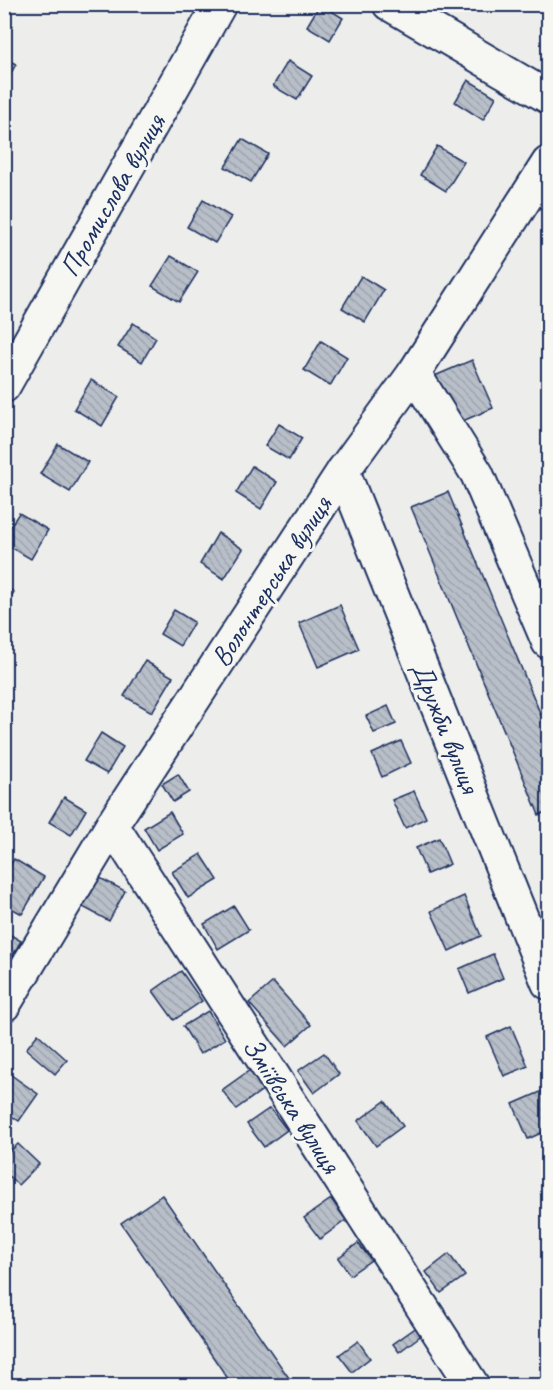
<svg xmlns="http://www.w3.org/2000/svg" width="553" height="1390" font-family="Caveat,sans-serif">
<defs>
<pattern id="building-back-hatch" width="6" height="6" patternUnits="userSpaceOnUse" patternTransform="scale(1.5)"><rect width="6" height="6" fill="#b9bfc8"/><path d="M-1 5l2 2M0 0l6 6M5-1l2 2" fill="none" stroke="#9ea4ae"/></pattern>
</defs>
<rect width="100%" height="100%" fill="#edeeec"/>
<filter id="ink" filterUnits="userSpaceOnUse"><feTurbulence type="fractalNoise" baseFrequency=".0167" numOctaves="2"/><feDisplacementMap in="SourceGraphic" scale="12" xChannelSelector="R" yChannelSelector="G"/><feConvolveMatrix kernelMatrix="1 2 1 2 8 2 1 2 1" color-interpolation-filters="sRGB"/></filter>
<g filter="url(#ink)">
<g fill="url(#building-back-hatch)" stroke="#1b2f5e" stroke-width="1.5">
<path d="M 320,4 L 343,18 L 330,40 L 307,26 Z"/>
<path d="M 4,58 L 16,64 L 4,86 Z"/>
<path d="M 288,61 L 312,76 L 297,100 L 273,86 Z"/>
<path d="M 468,80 L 496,97 L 483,120 L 455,102 Z"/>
<path d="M 242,139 L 268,154 L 251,182 L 225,167 Z"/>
<path d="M 437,146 L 464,162 L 446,191 L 420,175 Z"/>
<path d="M 203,200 L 231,217 L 215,243 L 187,227 Z"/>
<path d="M 171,256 L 198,272 L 179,302 L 152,286 Z"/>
<path d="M 361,276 L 384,290 L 365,322 L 342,308 Z"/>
<path d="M 133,323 L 156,338 L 142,362 L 118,347 Z"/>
<path d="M 321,341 L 347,357 L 330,386 L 304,370 Z"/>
<path d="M 472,360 L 493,408 L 451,426 L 430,378 Z"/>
<path d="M 91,380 L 119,397 L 102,426 L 74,409 Z"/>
<path d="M 279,424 L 302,438 L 289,460 L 265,446 Z"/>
<path d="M 58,444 L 88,462 L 70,492 L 40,474 Z"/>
<path d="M 252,466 L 277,482 L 261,509 L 236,493 Z"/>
<path d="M 448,492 L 548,732 L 548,811 L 539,815 L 411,507 Z"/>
<path d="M 19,513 L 48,530 L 31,559 L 4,543 L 4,536 Z"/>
<path d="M 218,533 L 243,549 L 224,579 L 200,564 Z"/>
<path d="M 4,586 L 14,592 L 4,608 Z"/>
<path d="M 340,605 L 359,649 L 318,667 L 299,623 Z"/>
<path d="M 174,610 L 194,622 L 180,646 L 160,634 Z"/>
<path d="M 145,661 L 173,677 L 152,712 L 124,696 Z"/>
<path d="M 388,706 L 396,724 L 374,733 L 366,716 Z"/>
<path d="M 101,733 L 123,747 L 107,774 L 84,761 Z"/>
<path d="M 401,741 L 411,763 L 382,777 L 372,754 Z"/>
<path d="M 178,774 L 189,792 L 173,802 L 162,784 Z"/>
<path d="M 414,791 L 426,818 L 405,828 L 392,800 Z"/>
<path d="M 64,797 L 86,810 L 71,835 L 49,822 Z"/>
<path d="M 170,812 L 183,834 L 157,850 L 144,828 Z"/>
<path d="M 439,838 L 450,864 L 427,874 L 416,848 Z"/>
<path d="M 201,854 L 218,880 L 188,898 L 172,872 Z"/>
<path d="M 14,859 L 44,877 L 22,914 L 4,904 L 4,875 Z"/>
<path d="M 96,876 L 125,891 L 109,921 L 81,906 Z"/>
<path d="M 464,896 L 481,936 L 449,951 L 431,911 Z"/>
<path d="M 234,906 L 249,930 L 218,949 L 204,924 Z"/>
<path d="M 4,931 L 21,941 L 7,965 L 4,963 Z"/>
<path d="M 493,954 L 503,978 L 469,993 L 459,969 Z"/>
<path d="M 181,971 L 202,1001 L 174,1020 L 153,991 Z"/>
<path d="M 273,982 L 311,1025 L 287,1046 L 249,1003 Z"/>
<path d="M 208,1011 L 225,1039 L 200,1054 L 183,1026 Z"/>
<path d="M 511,1026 L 528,1066 L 504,1076 L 487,1037 Z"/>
<path d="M 38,1034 L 67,1060 L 55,1074 L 26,1049 Z"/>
<path d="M 324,1053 L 339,1074 L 314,1093 L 298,1071 Z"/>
<path d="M 4,1070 L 38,1094 L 19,1121 L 4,1111 Z"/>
<path d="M 250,1070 L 264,1089 L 236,1109 L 222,1090 Z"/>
<path d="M 545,1090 L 548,1098 L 548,1130 L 528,1139 L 513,1104 Z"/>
<path d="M 385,1101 L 403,1126 L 376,1146 L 358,1121 Z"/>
<path d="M 270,1108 L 287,1130 L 264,1147 L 247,1124 Z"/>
<path d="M 18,1144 L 39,1164 L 18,1185 L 4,1171 L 4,1157 Z"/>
<path d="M 162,1195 L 291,1381 L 295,1379 L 300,1386 L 233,1386 L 121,1223 Z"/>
<path d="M 331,1199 L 346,1220 L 320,1239 L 304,1218 Z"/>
<path d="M 358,1243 L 371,1260 L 350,1275 L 338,1258 Z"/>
<path d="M 449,1254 L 465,1276 L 441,1293 L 426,1272 Z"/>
<path d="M 421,1324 L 427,1331 L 399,1352 L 393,1344 Z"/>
<path d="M 358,1341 L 370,1358 L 352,1372 L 339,1355 Z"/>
</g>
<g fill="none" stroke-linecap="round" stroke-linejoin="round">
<defs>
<g id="minor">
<path d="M 389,4 L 548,97"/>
<path d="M 414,373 L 477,474 L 548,642"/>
<path d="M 4,386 L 220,4"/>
<path d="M 343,471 L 548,983"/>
<path d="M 112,825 L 473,1386"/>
<path d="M 4,1005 L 112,825 L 343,471 L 414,373 L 548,163"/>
</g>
</defs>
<use href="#minor" stroke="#1b2f5e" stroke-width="36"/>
<use href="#minor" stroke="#f6f6f2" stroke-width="32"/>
</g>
</g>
<g text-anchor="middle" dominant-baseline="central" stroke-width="6" stroke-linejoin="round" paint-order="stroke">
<g font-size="28" fill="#1b2f5e" stroke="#f6f6f2">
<text transform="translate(112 195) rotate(-60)">Промислова вулиця</text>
<text transform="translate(271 581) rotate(-57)">Волонтерська вулиця</text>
<text transform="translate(446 727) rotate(68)">Дружби вулиця</text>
<text transform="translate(292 1105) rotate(57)">Зміївська вулиця</text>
</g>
</g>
<rect width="553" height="1390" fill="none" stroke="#f6f6f2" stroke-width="24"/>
<rect x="12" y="12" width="529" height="1366" fill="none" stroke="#1b2f5e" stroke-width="2" filter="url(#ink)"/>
</svg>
